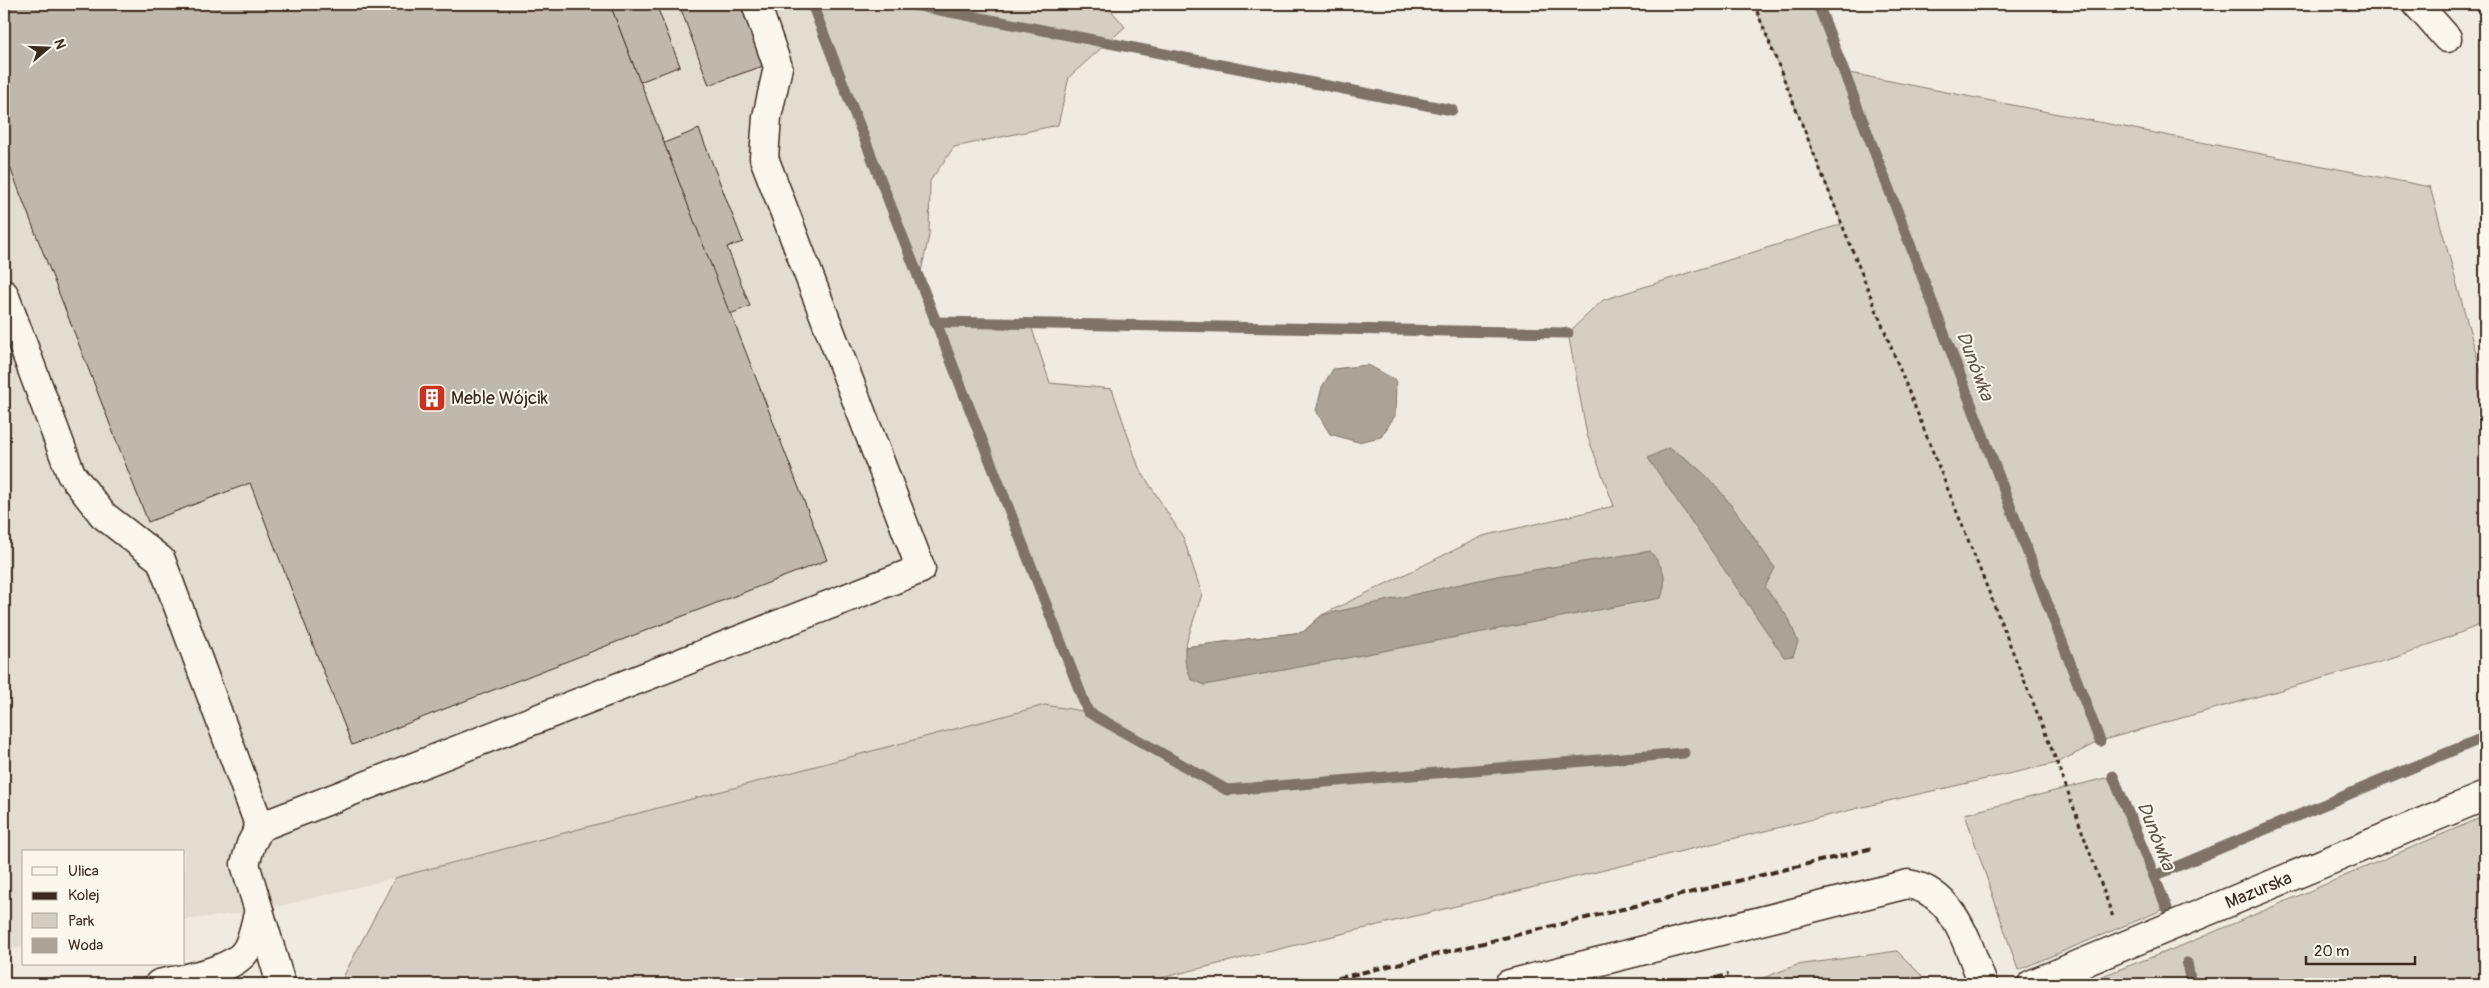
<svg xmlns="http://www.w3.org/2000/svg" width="2489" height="988" font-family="Pangolin,sans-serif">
<rect width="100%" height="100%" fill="#f0ebe0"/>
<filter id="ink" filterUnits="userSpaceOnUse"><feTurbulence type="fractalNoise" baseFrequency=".02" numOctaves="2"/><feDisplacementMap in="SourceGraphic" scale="10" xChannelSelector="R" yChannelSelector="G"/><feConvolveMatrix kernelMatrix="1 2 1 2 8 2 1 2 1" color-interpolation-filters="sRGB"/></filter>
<g filter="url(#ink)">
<path fill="#e2dcd1" d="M 4,4 L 812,4 L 1088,712 L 1045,706 L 395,878 L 259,911 L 184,920 L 184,852 L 24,852 L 24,946 L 4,953 Z"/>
<g fill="#d5cec3" stroke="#887c70">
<path d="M 812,4 L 1106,4 L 1125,27 L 1069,77 L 1058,125 L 954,147 L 930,181 L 929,236 L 919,280 Z"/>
<path d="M 1754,4 L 1818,4 L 1844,72 L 2430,187 L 2485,386 L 2485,623 L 2398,657 L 2100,741 L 2057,763 L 1888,801 L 1136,984 L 346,984 L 344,975 L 395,878 L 1045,705 L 1088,712 L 936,322 L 1030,323 L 1050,383 L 1112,389 L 1139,468 L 1183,537 L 1202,594 L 1185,647 L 1303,632 L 1322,615 L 1483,536 L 1614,506 L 1587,435 L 1568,333 L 1603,300 L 1842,224 Z"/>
<path d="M 2113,776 L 2167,908 L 2018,970 L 1965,814 Z"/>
<path d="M 2485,816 L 2485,984 L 2081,984 L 2181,946 Z"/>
<path d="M 1897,951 L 1921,975 L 1923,984 L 1747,984 L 1797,965 Z"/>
</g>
<g fill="#aca397" stroke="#7f7367">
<path d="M 1368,365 L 1396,380 L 1395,416 L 1381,437 L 1358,442 L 1330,434 L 1316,411 L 1322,387 L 1333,369 Z"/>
<path d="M 1668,448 C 1716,471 1744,526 1775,568 L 1765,587 L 1789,619 L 1798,642 L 1793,656 L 1784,657 L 1648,458 Z"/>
<path d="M 1650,551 C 1664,569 1668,576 1661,598 L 1205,685 L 1191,679 L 1185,661 L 1185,647 L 1303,632 L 1322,615 L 1497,576 Z"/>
</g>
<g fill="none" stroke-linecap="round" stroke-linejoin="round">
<g stroke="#7f7367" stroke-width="11">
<path d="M 812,4 L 1088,712 L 1227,790 L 1684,753"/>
<path d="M 909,4 L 1452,110"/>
<path d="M 1818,4 L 2100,741"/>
<path d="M 935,322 L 1568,333"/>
<path d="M 2113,776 L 2167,908"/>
<path d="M 2154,876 L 2485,737"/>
<path d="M 2187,963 L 2191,984"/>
</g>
</g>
<g fill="#c0b8ad" stroke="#3b2a1e">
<path d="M 4,4 L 610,4 L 827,560 L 352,745 L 250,483 L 148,522 L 4,152 Z"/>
<path d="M 610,4 L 656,4 L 680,66 L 640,82 Z"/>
<path d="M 679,4 L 741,4 L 763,66 L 709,85 Z"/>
<path d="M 699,129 L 743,242 L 727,247 L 750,306 L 730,314 L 664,143 Z"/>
</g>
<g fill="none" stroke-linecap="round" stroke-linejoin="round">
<defs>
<g id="minor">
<path d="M 2417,4 L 2447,38"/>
<path d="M 4,294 L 71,474 L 103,515 L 161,560 L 260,827"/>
<path d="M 159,984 C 183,978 235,971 247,949 C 253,938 255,923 259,911"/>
<path d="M 281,984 L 245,864 L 251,844 L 260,827 L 921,569 L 764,158 L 767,117 L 778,67 L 756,4"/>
<path d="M 1509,984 L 1908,884 C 1955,892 1968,946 1983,984"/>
</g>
<g id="major">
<path id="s1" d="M 2032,984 L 2485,796"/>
</g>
</defs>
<use href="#minor" stroke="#3b2a1e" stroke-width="31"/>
<use href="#major" stroke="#3b2a1e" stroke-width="31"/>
<path stroke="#3b2a1e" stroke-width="3" stroke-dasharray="4 4" stroke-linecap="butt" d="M 1754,4 L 2060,770 L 2113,917"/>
<use href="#minor" stroke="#fbf7ec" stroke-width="28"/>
<use href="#major" stroke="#fbf7ec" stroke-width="28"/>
<g stroke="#3b2a1e" stroke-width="4" stroke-dasharray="8 4" stroke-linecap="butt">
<path d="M 1315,984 L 1873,848"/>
<path d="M 1692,984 L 1728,975"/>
</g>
</g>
</g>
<defs>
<symbol id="building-square" viewBox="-11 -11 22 22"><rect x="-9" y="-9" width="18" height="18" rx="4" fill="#c8321e" stroke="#fbf7ec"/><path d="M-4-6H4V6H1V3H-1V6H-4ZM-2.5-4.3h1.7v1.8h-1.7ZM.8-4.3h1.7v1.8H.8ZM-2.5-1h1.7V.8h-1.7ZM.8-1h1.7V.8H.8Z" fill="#fff"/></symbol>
</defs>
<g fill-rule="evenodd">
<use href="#building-square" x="416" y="382" width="32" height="32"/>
</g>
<g text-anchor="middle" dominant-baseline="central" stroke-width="4" stroke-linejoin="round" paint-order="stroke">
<g font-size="18" fill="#3b2a1e" stroke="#fbf7ec" text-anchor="start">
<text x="451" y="398">Meble Wójcik</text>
</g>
<g font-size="18" fill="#3b2a1e" stroke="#fbf7ec">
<text stroke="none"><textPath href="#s1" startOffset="245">Mazurska</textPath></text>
</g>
<g font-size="19" font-style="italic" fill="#635448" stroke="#fbf7ec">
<text transform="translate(1975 366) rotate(69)">Dunówka</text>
<text transform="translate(2156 836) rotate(68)">Dunówka</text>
</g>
</g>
<rect width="2489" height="988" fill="none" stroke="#fbf7ec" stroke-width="20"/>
<rect x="10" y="10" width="2469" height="968" fill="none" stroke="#3b2a1e" stroke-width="2" filter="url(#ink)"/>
<rect x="22" y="850" width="162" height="115" fill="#fbf7ec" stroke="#aea59a"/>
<rect x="32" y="867" width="25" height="8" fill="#fbf7ec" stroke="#aea59a"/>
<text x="68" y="876" font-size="15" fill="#3b2a1e">Ulica</text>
<rect x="32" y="892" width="25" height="8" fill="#3b2a1e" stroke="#aea59a"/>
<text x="68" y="900" font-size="15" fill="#3b2a1e">Kolej</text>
<rect x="32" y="913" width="25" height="15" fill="#d5cec3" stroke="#aea59a"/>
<text x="68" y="926" font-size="15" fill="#3b2a1e">Park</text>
<rect x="32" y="938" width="25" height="15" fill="#aca397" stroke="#aea59a"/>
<text x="68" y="950" font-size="15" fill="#3b2a1e">Woda</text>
<g transform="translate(48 48) rotate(71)" stroke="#fbf7ec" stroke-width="4" paint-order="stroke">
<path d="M0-4L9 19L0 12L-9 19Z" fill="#3b2a1e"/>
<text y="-8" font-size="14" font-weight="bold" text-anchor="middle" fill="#3b2a1e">N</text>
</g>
<path d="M2306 956v8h109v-8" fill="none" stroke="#3b2a1e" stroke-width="2.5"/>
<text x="2314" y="956" font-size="15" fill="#3b2a1e" stroke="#fbf7ec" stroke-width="4" paint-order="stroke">20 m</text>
</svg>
